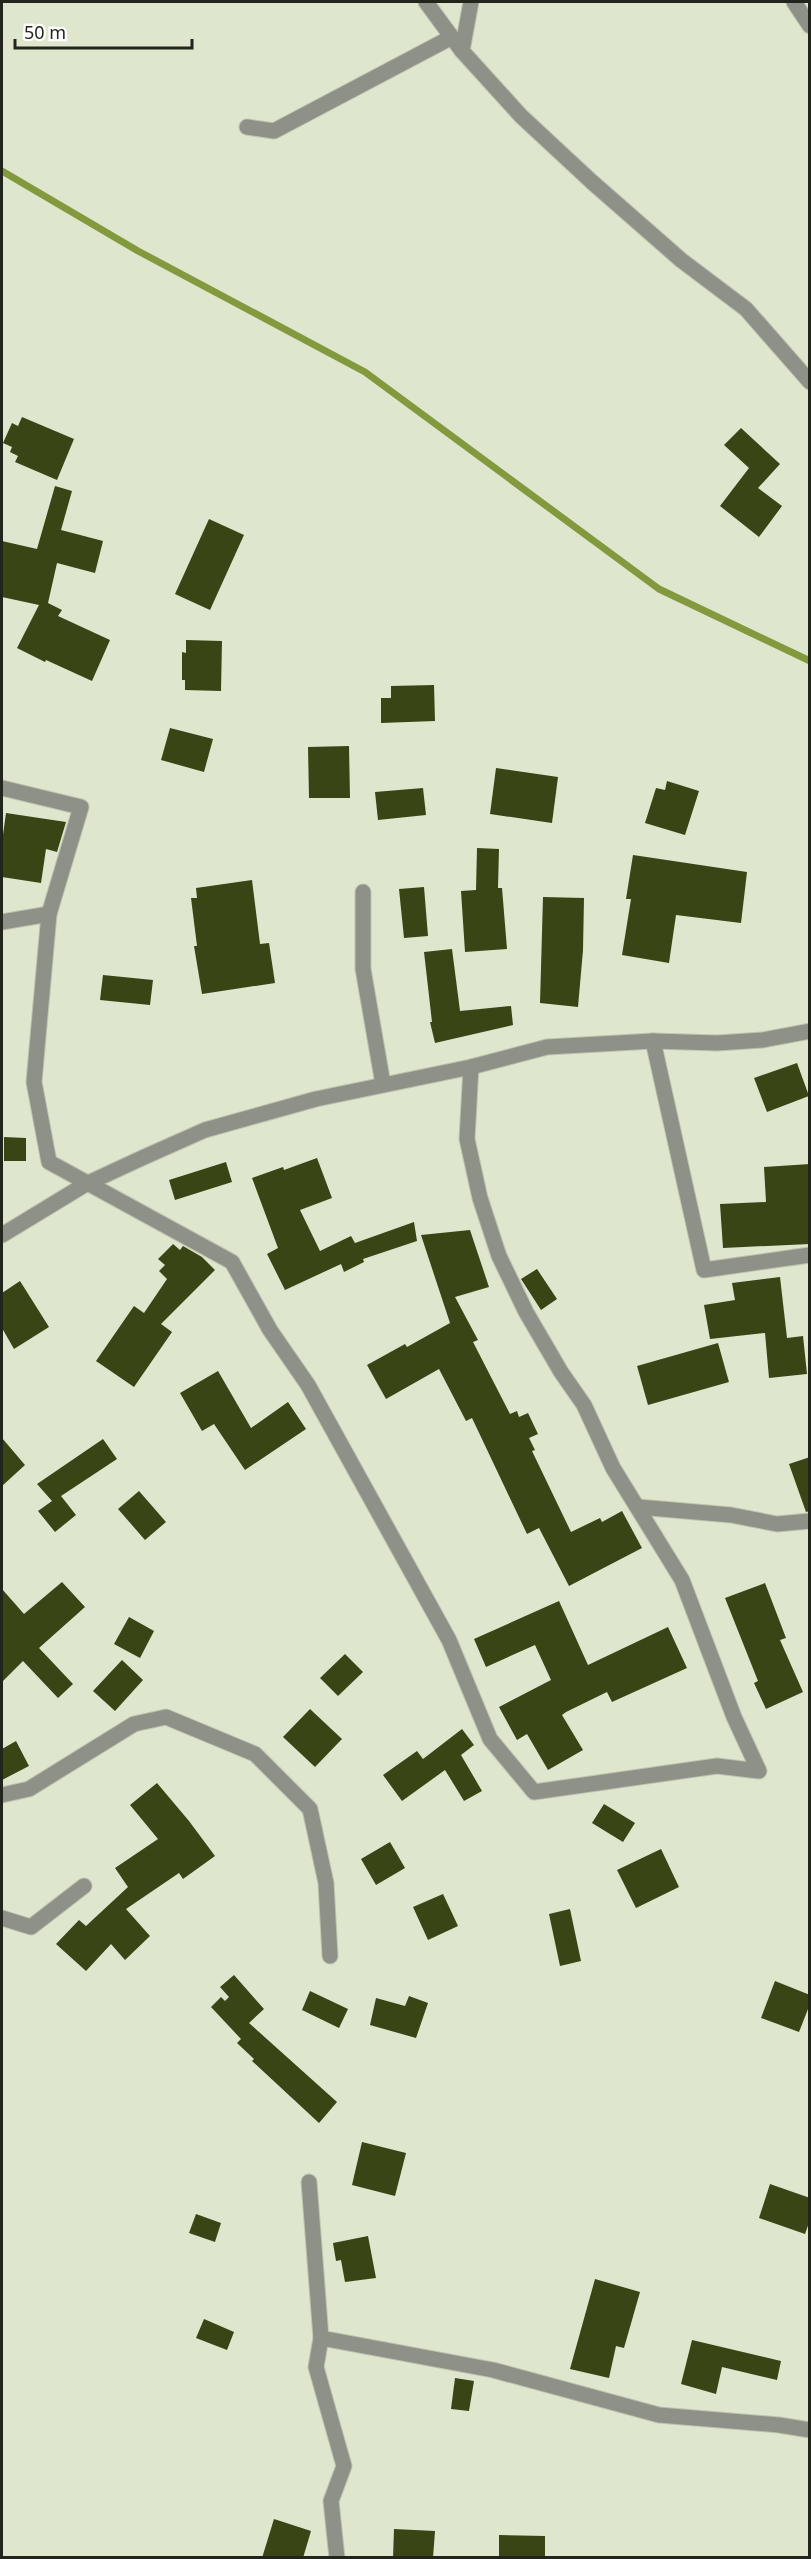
<svg xmlns="http://www.w3.org/2000/svg" width="811" height="2559" font-family="'Noto Sans',sans-serif">
<rect width="100%" height="100%" fill="#dee6ce"/>
<g fill="none" stroke-linecap="round" stroke-linejoin="round">
<path stroke="#83993d" stroke-width="7" d="M 2,171 L 138,251 L 365,372 L 659,589 L 810,661"/>
</g>
<g fill="#394514">
<path d="M 22,417 L 74,439 L 57,480 L 15,462 L 18,456 L 10,452 L 12,447 L 3,443 L 12,423 L 18,426 Z"/>
<path d="M 741,428 L 780,464 L 758,488 L 782,506 L 759,537 L 720,506 L 749,468 L 724,445 Z"/>
<path d="M 55,486 L 72,491 L 61,530 L 103,541 L 95,573 L 57,563 L 48,603 L 62,610 L 58,616 L 110,640 L 92,681 L 46,660 L 45,662 L 17,648 L 39,605 L 2,597 L 2,541 L 37,549 Z"/>
<path d="M 209,519 L 244,535 L 210,610 L 175,594 Z"/>
<path d="M 186,640 L 222,641 L 221,691 L 185,690 L 185,680 L 182,680 L 182,652 L 186,653 Z"/>
<path d="M 434,685 L 435,721 L 381,723 L 381,698 L 391,698 L 391,686 Z"/>
<path d="M 170,728 L 213,739 L 204,772 L 161,760 Z"/>
<path d="M 349,746 L 350,798 L 309,798 L 308,747 Z"/>
<path d="M 496,768 L 558,777 L 552,823 L 490,814 Z"/>
<path d="M 667,781 L 699,791 L 685,835 L 645,823 L 656,788 L 665,790 Z"/>
<path d="M 423,788 L 426,815 L 378,820 L 375,792 Z"/>
<path d="M 6,813 L 66,822 L 57,852 L 46,849 L 41,883 L 2,877 L 2,842 Z"/>
<path d="M 477,848 L 499,849 L 498,888 L 502,888 L 507,949 L 465,952 L 461,891 L 476,890 Z"/>
<path d="M 633,855 L 747,872 L 741,923 L 676,915 L 669,963 L 622,955 L 631,899 L 626,899 Z"/>
<path d="M 252,880 L 260,944 L 269,943 L 275,983 L 202,994 L 194,946 L 197,946 L 191,898 L 197,898 L 196,888 Z"/>
<path d="M 424,887 L 428,936 L 404,938 L 399,889 Z"/>
<path d="M 543,897 L 584,898 L 583,950 L 578,1007 L 540,1003 Z"/>
<path d="M 452,949 L 460,1011 L 511,1006 L 513,1025 L 435,1043 L 430,1022 L 432,1022 L 424,952 Z"/>
<path d="M 103,975 L 153,980 L 150,1005 L 100,1000 Z"/>
<path d="M 797,1063 L 809,1096 L 767,1112 L 754,1078 Z"/>
<path d="M 4,1137 L 26,1138 L 26,1161 L 4,1161 Z"/>
<path d="M 317,1158 L 332,1198 L 300,1210 L 320,1251 L 351,1236 L 355,1243 L 414,1222 L 417,1241 L 363,1259 L 364,1262 L 344,1272 L 341,1264 L 285,1290 L 267,1254 L 278,1248 L 252,1178 L 283,1167 L 284,1170 Z"/>
<path d="M 226,1162 L 232,1182 L 175,1200 L 169,1180 Z"/>
<path d="M 810,1164 L 810,1244 L 723,1248 L 720,1204 L 766,1202 L 764,1167 Z"/>
<path d="M 470,1230 L 489,1287 L 455,1297 L 478,1340 L 473,1342 L 510,1414 L 517,1411 L 519,1417 L 528,1413 L 538,1434 L 529,1438 L 535,1450 L 532,1451 L 571,1532 L 600,1518 L 602,1522 L 622,1511 L 642,1548 L 569,1586 L 539,1528 L 527,1534 L 472,1418 L 466,1421 L 439,1369 L 386,1399 L 367,1365 L 405,1344 L 407,1347 L 450,1323 L 421,1235 Z"/>
<path d="M 173,1244 L 180,1250 L 183,1246 L 202,1257 L 215,1270 L 161,1324 L 172,1332 L 134,1387 L 96,1361 L 134,1306 L 144,1313 L 167,1279 L 159,1271 L 165,1265 L 158,1259 Z"/>
<path d="M 537,1269 L 557,1299 L 541,1310 L 521,1279 Z"/>
<path d="M 780,1277 L 787,1338 L 803,1336 L 807,1374 L 769,1378 L 765,1333 L 710,1339 L 704,1305 L 735,1300 L 732,1283 Z"/>
<path d="M 20,1281 L 49,1327 L 14,1349 L 2,1328 L 2,1293 Z"/>
<path d="M 718,1343 L 729,1382 L 648,1405 L 637,1366 Z"/>
<path d="M 218,1371 L 251,1428 L 288,1402 L 306,1429 L 245,1470 L 214,1424 L 202,1431 L 180,1393 Z"/>
<path d="M 2,1438 L 25,1465 L 2,1486 Z"/>
<path d="M 103,1439 L 117,1459 L 61,1496 L 76,1515 L 55,1532 L 38,1511 L 52,1501 L 37,1484 Z"/>
<path d="M 810,1457 L 810,1511 L 806,1512 L 789,1464 Z"/>
<path d="M 139,1491 L 166,1522 L 145,1540 L 118,1509 Z"/>
<path d="M 62,1582 L 85,1607 L 39,1648 L 73,1684 L 58,1698 L 23,1661 L 2,1682 L 2,1589 L 24,1614 Z"/>
<path d="M 765,1583 L 786,1638 L 780,1640 L 803,1692 L 766,1709 L 754,1683 L 758,1681 L 725,1598 Z"/>
<path d="M 559,1601 L 588,1665 L 668,1627 L 687,1668 L 612,1702 L 607,1692 L 566,1712 L 562,1715 L 583,1750 L 548,1770 L 527,1734 L 517,1740 L 499,1707 L 551,1680 L 535,1645 L 486,1667 L 474,1639 Z"/>
<path d="M 129,1617 L 154,1631 L 140,1658 L 114,1644 Z"/>
<path d="M 345,1654 L 363,1672 L 338,1696 L 320,1678 Z"/>
<path d="M 122,1660 L 143,1680 L 115,1711 L 93,1691 Z"/>
<path d="M 310,1709 L 342,1739 L 315,1767 L 283,1737 Z"/>
<path d="M 462,1729 L 474,1745 L 461,1755 L 482,1791 L 464,1801 L 445,1770 L 402,1801 L 383,1775 L 417,1751 L 423,1759 Z"/>
<path d="M 16,1741 L 29,1766 L 2,1780 L 2,1749 Z"/>
<path d="M 157,1783 L 189,1821 L 215,1856 L 183,1879 L 179,1873 L 126,1909 L 150,1936 L 125,1960 L 111,1944 L 86,1971 L 56,1944 L 79,1920 L 86,1926 L 128,1887 L 115,1868 L 158,1839 L 130,1805 Z"/>
<path d="M 604,1804 L 635,1823 L 623,1842 L 592,1823 Z"/>
<path d="M 390,1842 L 405,1868 L 376,1885 L 361,1859 Z"/>
<path d="M 661,1849 L 679,1887 L 636,1908 L 617,1870 Z"/>
<path d="M 443,1894 L 458,1926 L 428,1940 L 413,1907 Z"/>
<path d="M 570,1909 L 581,1961 L 560,1966 L 549,1914 Z"/>
<path d="M 234,1975 L 264,2009 L 249,2023 L 337,2102 L 319,2123 L 252,2061 L 254,2059 L 237,2043 L 241,2039 L 211,2007 L 221,1997 L 225,2001 L 229,1997 L 220,1987 Z"/>
<path d="M 775,1981 L 810,1995 L 810,2004 L 799,2032 L 761,2018 Z"/>
<path d="M 310,1991 L 348,2009 L 339,2028 L 302,2010 Z"/>
<path d="M 409,1996 L 428,2003 L 416,2038 L 370,2025 L 376,1998 L 405,2006 Z"/>
<path d="M 362,2142 L 406,2153 L 395,2196 L 352,2185 Z"/>
<path d="M 770,2184 L 810,2198 L 810,2220 L 805,2234 L 759,2218 Z"/>
<path d="M 196,2214 L 221,2223 L 215,2242 L 189,2233 Z"/>
<path d="M 368,2236 L 376,2278 L 345,2282 L 341,2260 L 336,2261 L 333,2243 Z"/>
<path d="M 595,2279 L 640,2292 L 624,2348 L 616,2346 L 609,2378 L 570,2369 Z"/>
<path d="M 204,2319 L 234,2332 L 227,2350 L 196,2338 Z"/>
<path d="M 692,2340 L 781,2361 L 777,2380 L 722,2367 L 716,2394 L 681,2384 Z"/>
<path d="M 455,2378 L 474,2381 L 469,2411 L 451,2409 Z"/>
<path d="M 274,2519 L 311,2531 L 303,2558 L 262,2558 Z"/>
<path d="M 394,2529 L 435,2531 L 433,2558 L 393,2558 Z"/>
<path d="M 499,2535 L 545,2536 L 545,2558 L 499,2558 Z"/>
</g>
<g fill="none" stroke-linecap="round" stroke-linejoin="round">
<defs>
<g id="minor">
<path d="M 426,2 L 462,51 L 521,116 L 592,182 L 681,260 L 746,309 L 810,382"/>
<path d="M 794,2 L 810,26"/>
<path d="M 462,51 L 471,2"/>
<path d="M 247,127 L 274,131 L 452,37"/>
<path d="M 2,788 L 81,807 L 49,914 L 34,1082 L 49,1162 L 232,1262 L 270,1330 L 308,1385 L 449,1640 L 490,1739 L 534,1792 L 717,1766 L 759,1771 L 734,1717 L 682,1580 L 613,1468 L 584,1405 L 561,1372 L 526,1312 L 499,1256 L 480,1198 L 467,1139 L 471,1067"/>
<path d="M 363,892 L 363,969 L 383,1084"/>
<path d="M 2,922 L 49,914"/>
<path d="M 653,1041 L 704,1270 L 810,1255"/>
<path d="M 2,1235 L 86,1184 L 142,1158 L 205,1130 L 316,1099 L 471,1067 L 547,1047 L 653,1041 L 717,1043 L 763,1040 L 810,1031"/>
<path d="M 638,1507 L 731,1515 L 777,1524 L 810,1521"/>
<path d="M 2,1795 L 29,1789 L 134,1724 L 166,1717 L 255,1754 L 310,1809 L 326,1883 L 330,1956"/>
<path d="M 2,1918 L 31,1927 L 84,1886"/>
<path d="M 309,2182 L 321,2338 L 493,2370 L 659,2415 L 779,2425 L 810,2430"/>
<path d="M 321,2338 L 316,2367 L 344,2466 L 331,2501 L 337,2558"/>
</g>
</defs>
<use href="#minor" stroke="#bcc3ae" stroke-width="17"/>
<use href="#minor" stroke="#8e9187" stroke-width="15"/>
</g>
<rect width="811" height="2559" fill="none" stroke="#22251c" stroke-width="6"/>
<path d="M15 39v9h177v-9" fill="none" stroke="#22251c" stroke-width="3"/>
<text x="24" y="39" font-size="18" fill="#22251c" stroke="#ffffff" stroke-width="4.5" paint-order="stroke">50 m</text>
</svg>
